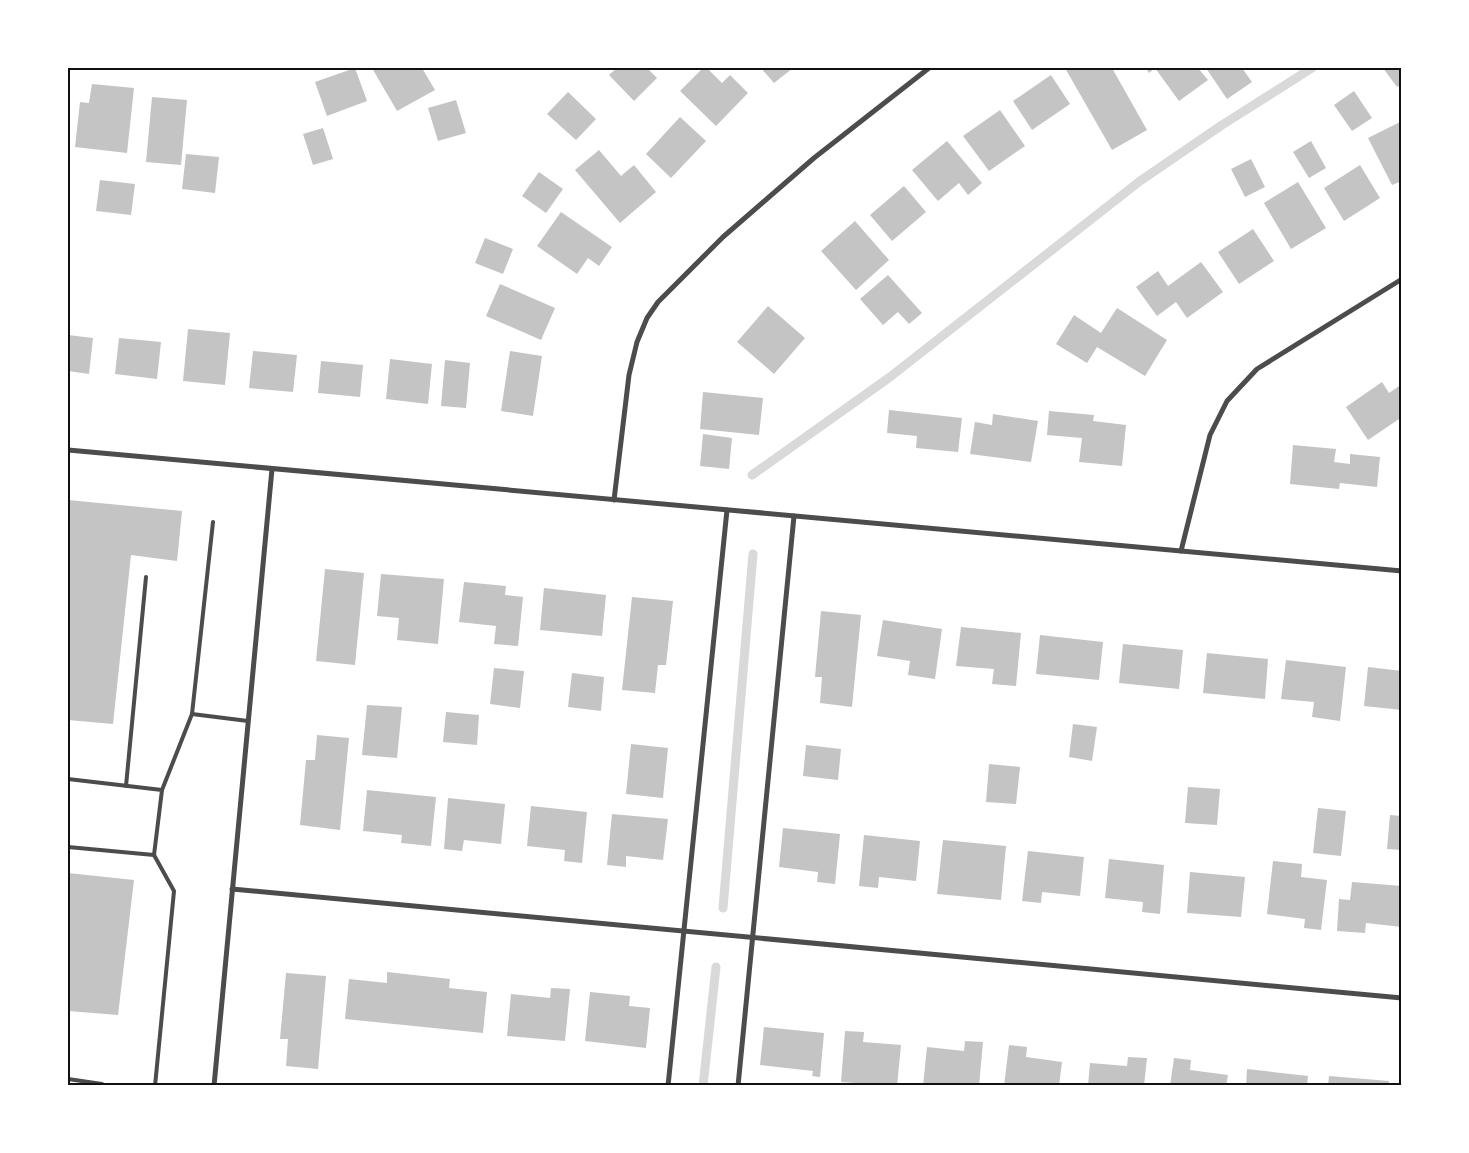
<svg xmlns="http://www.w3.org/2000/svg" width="1469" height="1153" font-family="'PT Sans Narrow',sans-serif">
<rect width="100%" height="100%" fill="#fff"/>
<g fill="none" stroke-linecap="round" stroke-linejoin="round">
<g stroke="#d9d9d9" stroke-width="9">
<path d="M 752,475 L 890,377 L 1140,181 L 1222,125 L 1312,68"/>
<path d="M 723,908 L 753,554"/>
<path d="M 703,1086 L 716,967"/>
</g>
</g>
<g fill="#c4c4c4">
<path d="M 355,68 L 367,101 L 327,116 L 315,82 Z"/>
<path d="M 372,68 L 422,68 L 435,90 L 397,111 Z"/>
<path d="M 617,68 L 647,68 L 657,78 L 634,101 L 609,75 Z"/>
<path d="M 703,68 L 707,68 L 722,83 L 730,75 L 748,93 L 716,126 L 680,91 Z"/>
<path d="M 761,68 L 793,68 L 774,83 Z"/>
<path d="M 1065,68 L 1112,68 L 1147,130 L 1112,150 Z"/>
<path d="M 1146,68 L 1198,68 L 1208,80 L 1179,101 L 1155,68 L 1149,73 Z"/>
<path d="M 1206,68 L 1242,68 L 1252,82 L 1227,99 Z"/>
<path d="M 1383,68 L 1402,68 L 1402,84 L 1397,87 Z"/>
<path d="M 1051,75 L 1070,104 L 1032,130 L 1013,101 Z"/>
<path d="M 92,84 L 134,88 L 127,153 L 75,147 L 80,102 L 89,103 Z"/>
<path d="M 1354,91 L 1372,118 L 1352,131 L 1334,105 Z"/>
<path d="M 568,92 L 596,119 L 576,140 L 547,114 Z"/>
<path d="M 152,97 L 187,100 L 181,165 L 146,162 Z"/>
<path d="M 456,100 L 466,133 L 438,141 L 428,108 Z"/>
<path d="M 1000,110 L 1025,146 L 989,171 L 963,136 Z"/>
<path d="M 680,117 L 706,141 L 671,178 L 646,154 Z"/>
<path d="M 1402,121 L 1402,181 L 1392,185 L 1368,138 Z"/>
<path d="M 323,128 L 333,159 L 313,165 L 303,134 Z"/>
<path d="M 947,141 L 982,183 L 968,195 L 959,183 L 938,201 L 912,170 Z"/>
<path d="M 1311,141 L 1326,168 L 1309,178 L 1293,152 Z"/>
<path d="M 599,150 L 621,176 L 634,165 L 656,192 L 620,223 L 575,170 Z"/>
<path d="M 186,154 L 219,157 L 215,193 L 182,189 Z"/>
<path d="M 1251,159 L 1265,187 L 1245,197 L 1231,169 Z"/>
<path d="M 1360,165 L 1380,198 L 1344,221 L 1324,188 Z"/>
<path d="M 539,172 L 563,189 L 546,213 L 522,196 Z"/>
<path d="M 100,180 L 135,184 L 131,215 L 96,211 Z"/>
<path d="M 1298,182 L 1326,228 L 1291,249 L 1264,203 Z"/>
<path d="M 904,186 L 926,212 L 892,241 L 870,215 Z"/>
<path d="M 561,212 L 612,247 L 599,266 L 588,258 L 577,274 L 537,246 Z"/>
<path d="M 855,221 L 889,260 L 856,290 L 821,251 Z"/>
<path d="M 1253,229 L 1274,261 L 1239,284 L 1218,252 Z"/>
<path d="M 485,238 L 513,249 L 503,274 L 475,263 Z"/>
<path d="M 1201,262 L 1223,292 L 1187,318 L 1176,302 L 1157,316 L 1136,287 L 1158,271 L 1168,286 Z"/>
<path d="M 888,275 L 922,313 L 909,324 L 898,312 L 883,325 L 860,299 Z"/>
<path d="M 500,284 L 555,308 L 541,340 L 486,316 Z"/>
<path d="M 768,306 L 805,338 L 774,374 L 737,342 Z"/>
<path d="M 1117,308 L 1167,340 L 1145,376 L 1097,347 L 1087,363 L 1056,344 L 1074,315 L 1101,333 Z"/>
<path d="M 188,329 L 230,333 L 225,385 L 183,381 Z"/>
<path d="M 68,335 L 93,338 L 89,374 L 68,371 Z"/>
<path d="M 119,338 L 161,342 L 157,379 L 115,374 Z"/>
<path d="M 253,351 L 297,355 L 293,392 L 249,388 Z"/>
<path d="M 510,351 L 542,356 L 533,416 L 501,411 Z"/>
<path d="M 390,359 L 432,364 L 428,404 L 386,399 Z"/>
<path d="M 445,360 L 470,363 L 466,408 L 441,406 Z"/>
<path d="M 321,361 L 363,365 L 360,397 L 318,393 Z"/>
<path d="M 1382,382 L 1389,393 L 1402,384 L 1402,417 L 1368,440 L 1346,407 Z"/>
<path d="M 703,392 L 763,398 L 759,435 L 700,429 Z"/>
<path d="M 889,410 L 962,418 L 958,452 L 916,448 L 917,436 L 887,433 Z"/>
<path d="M 1049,411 L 1094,415 L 1093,421 L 1126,425 L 1122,466 L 1079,462 L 1082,438 L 1047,435 Z"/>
<path d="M 993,414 L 1038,421 L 1031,462 L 970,454 L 975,422 L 992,425 Z"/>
<path d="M 703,434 L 732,438 L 729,469 L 700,466 Z"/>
<path d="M 1293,445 L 1336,449 L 1334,462 L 1350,464 L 1350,454 L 1380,457 L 1377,487 L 1340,483 L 1339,489 L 1290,484 Z"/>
<path d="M 68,500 L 182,511 L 177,561 L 131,555 L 113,724 L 68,720 Z"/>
<path d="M 325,569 L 364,573 L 355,665 L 316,661 Z"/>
<path d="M 381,574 L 444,579 L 438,644 L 397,640 L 399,618 L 377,616 Z"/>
<path d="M 464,582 L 506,586 L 505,595 L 523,597 L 518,646 L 494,644 L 496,626 L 459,622 Z"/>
<path d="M 544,588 L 606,595 L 602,636 L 540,630 Z"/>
<path d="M 632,597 L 673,601 L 666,665 L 658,665 L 655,693 L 622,690 Z"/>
<path d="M 821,611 L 861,615 L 852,707 L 820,703 L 822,677 L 815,677 Z"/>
<path d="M 883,620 L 942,629 L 935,679 L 908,675 L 910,661 L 877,656 Z"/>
<path d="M 961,627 L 1021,633 L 1016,686 L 992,684 L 994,669 L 956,666 Z"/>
<path d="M 1040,635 L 1103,642 L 1099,680 L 1036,674 Z"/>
<path d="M 1123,644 L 1183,650 L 1179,689 L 1119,683 Z"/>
<path d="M 1207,653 L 1268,659 L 1265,699 L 1203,693 Z"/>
<path d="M 1286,660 L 1346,667 L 1340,721 L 1312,717 L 1314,702 L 1281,699 Z"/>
<path d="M 1368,667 L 1402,671 L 1402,710 L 1364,706 Z"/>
<path d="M 494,668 L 524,671 L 520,708 L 490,704 Z"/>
<path d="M 572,673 L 604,677 L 601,711 L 568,707 Z"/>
<path d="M 367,705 L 402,707 L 397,758 L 362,755 Z"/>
<path d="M 446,712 L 479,715 L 477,745 L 443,742 Z"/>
<path d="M 1073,724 L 1097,727 L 1092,761 L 1069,757 Z"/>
<path d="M 317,735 L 349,738 L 340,830 L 300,825 L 306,760 L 315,760 Z"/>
<path d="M 631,744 L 668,748 L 663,798 L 626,794 Z"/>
<path d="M 806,745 L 841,749 L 838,780 L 803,776 Z"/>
<path d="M 989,764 L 1020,767 L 1016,804 L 986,802 Z"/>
<path d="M 1188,787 L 1220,789 L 1217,825 L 1185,823 Z"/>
<path d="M 367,790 L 436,797 L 431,846 L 401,843 L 402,835 L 363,831 Z"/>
<path d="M 448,798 L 505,804 L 501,844 L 464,840 L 462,851 L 444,849 Z"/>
<path d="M 531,806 L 587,812 L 582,863 L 564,861 L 565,850 L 527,846 Z"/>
<path d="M 1318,808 L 1346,811 L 1341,856 L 1313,853 Z"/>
<path d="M 612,814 L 668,819 L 663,860 L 626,856 L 626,867 L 607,865 Z"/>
<path d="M 1390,815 L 1402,816 L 1402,850 L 1387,849 Z"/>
<path d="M 783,828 L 840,834 L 835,884 L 817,882 L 818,872 L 779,867 Z"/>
<path d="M 864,835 L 920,841 L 916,881 L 879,877 L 878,888 L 859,886 Z"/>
<path d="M 943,840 L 1006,846 L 1001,900 L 937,894 Z"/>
<path d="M 1028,851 L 1084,857 L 1080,896 L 1042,892 L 1041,903 L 1022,901 Z"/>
<path d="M 1109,859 L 1164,865 L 1160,914 L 1142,912 L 1143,902 L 1105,898 Z"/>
<path d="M 1273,861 L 1302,864 L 1301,877 L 1327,880 L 1321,930 L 1304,928 L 1305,919 L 1267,914 Z"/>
<path d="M 1190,872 L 1245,877 L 1241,917 L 1187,913 Z"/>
<path d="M 68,873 L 134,880 L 118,1015 L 68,1011 Z"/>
<path d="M 1352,882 L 1402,886 L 1402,927 L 1366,923 L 1365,933 L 1337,931 L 1339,899 L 1350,900 Z"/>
<path d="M 387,972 L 450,979 L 449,988 L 487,992 L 483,1033 L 345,1019 L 349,979 L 387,983 Z"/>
<path d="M 286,973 L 326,976 L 318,1069 L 286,1066 L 288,1039 L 280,1039 Z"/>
<path d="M 551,988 L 570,989 L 565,1041 L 507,1036 L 511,994 L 550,998 Z"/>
<path d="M 590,992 L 630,996 L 629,1006 L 650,1008 L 646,1048 L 585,1041 Z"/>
<path d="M 764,1027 L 824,1033 L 820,1077 L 812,1076 L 813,1071 L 760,1065 Z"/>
<path d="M 845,1031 L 864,1032 L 863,1042 L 901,1045 L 897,1086 L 841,1082 Z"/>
<path d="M 965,1041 L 983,1042 L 979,1086 L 923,1086 L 927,1047 L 964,1051 Z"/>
<path d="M 1009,1045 L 1027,1047 L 1026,1057 L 1062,1062 L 1059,1086 L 1004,1086 Z"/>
<path d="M 1128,1057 L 1147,1058 L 1144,1086 L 1088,1086 L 1090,1063 L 1127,1066 Z"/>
<path d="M 1174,1058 L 1191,1060 L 1190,1070 L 1228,1075 L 1226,1086 L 1170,1086 Z"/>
<path d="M 1247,1069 L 1308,1076 L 1307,1086 L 1246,1086 Z"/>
<path d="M 1329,1076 L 1389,1081 L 1389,1086 L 1328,1086 Z"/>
</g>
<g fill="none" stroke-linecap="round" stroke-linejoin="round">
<g stroke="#4c4c4c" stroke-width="4">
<path d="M 192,714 L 248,721"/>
<path d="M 68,779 L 162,790 L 154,855 L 174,891 L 155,1086"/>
<path d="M 126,786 L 146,577"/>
<path d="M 162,790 L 192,714 L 213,522"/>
<path d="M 68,847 L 154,855"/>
<path d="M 68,1079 L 102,1084 L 102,1086"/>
</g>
<g stroke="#4c4c4c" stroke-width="5">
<path d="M 68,450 L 1402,571"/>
<path d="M 614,500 L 629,375 L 637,342 L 647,318 L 658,302 L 723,237 L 814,158 L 929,68"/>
<path d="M 1181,551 L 1210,435 L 1227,401 L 1257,369 L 1402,279"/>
<path d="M 232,889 L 1402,998"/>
<path d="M 214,1086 L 272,469"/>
<path d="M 668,1086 L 727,510"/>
<path d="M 738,1086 L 794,516"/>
</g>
</g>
<rect width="1469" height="1153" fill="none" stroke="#ffffff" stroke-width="138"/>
<rect x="69" y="69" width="1331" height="1015" fill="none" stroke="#111" stroke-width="2"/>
</svg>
